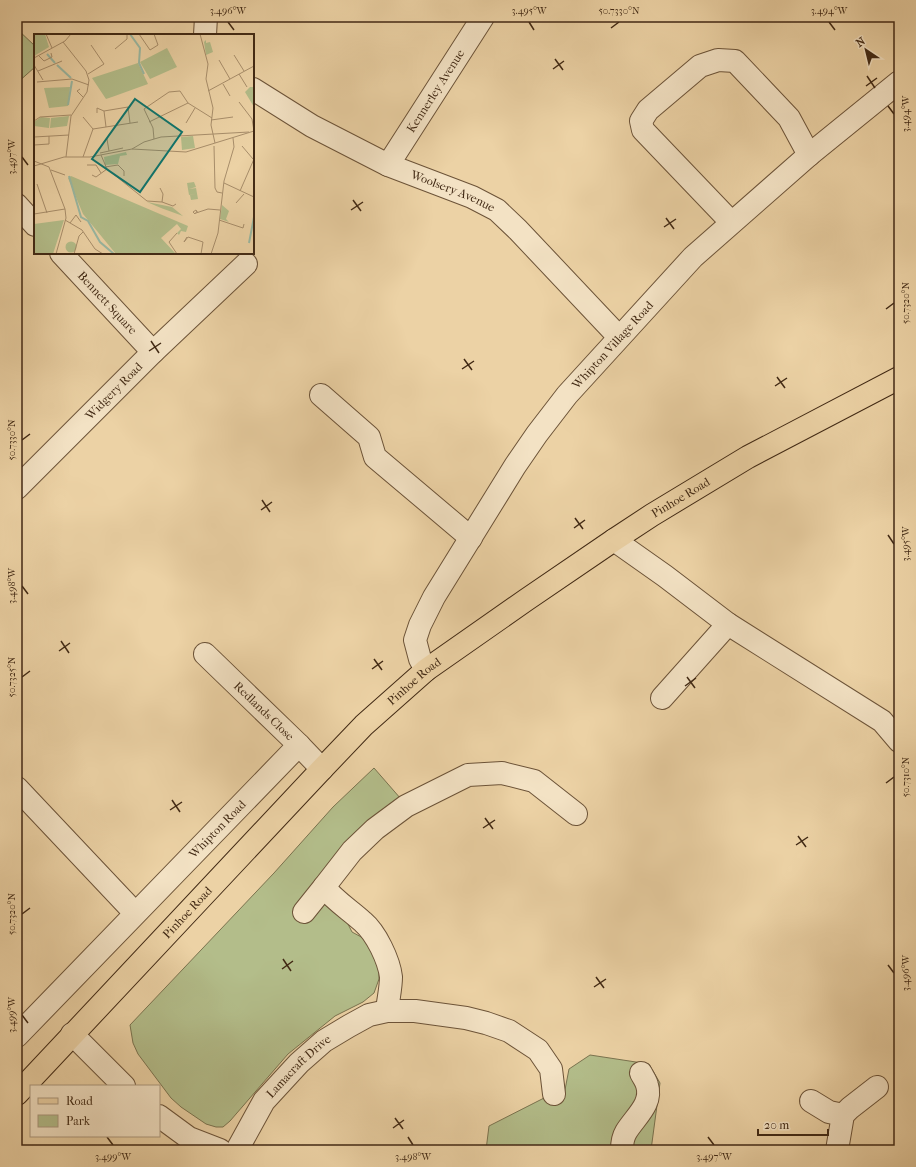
<svg xmlns="http://www.w3.org/2000/svg" width="916" height="1167" font-family="'IM FELL French Canon',serif">
<rect width="100%" height="100%" fill="#ecd2a5"/>
<filter id="stains"><feTurbulence type="fractalNoise" baseFrequency=".005" numOctaves="4"/><feColorMatrix values="0 0 0 0 .2 0 0 0 0 .09 0 0 0 0 .02 0 0 0 .5 -.17"/></filter>
<radialGradient id="worn" r=".72"><stop offset=".6" stop-color="#630" stop-opacity="0"/><stop offset="1" stop-color="#630" stop-opacity=".3"/></radialGradient>
<g fill="#b3bd8a" stroke="#7a734f">
<path d="M 17,29 L 35,46 L 35,67 L 17,83 Z"/>
<path d="M 374,768 L 401,799 L 327,865 L 341,910 L 352,932 L 363,938 L 374,949 L 379,966 L 379,979 L 374,993 L 363,1002 L 335,1016 L 288,1054 L 230,1121 L 223,1127 L 216,1127 L 206,1124 L 181,1107 L 171,1098 L 138,1054 L 133,1043 L 130,1025 L 274,873 L 333,807 Z"/>
<path d="M 590,1055 L 649,1064 L 660,1083 L 651,1150 L 486,1150 L 489,1126 L 546,1097 L 564,1095 L 569,1069 Z"/>
</g>
<g fill="none" stroke-linecap="round" stroke-linejoin="round">
<defs>
<g id="minor">
<path d="M 205,35 L 206,17"/>
<path id="s1" d="M 253,89 L 312,126 L 388,165 L 472,197 L 497,210 L 518,230 L 619,337"/>
<path id="s2" d="M 388,165 L 483,17"/>
<path d="M 17,205 L 35,225"/>
<path d="M 731,222 L 643,130 L 641,121 L 648,110 L 700,66 L 718,60 L 735,61 L 789,118 L 809,155"/>
<path id="s3" d="M 61,253 L 153,352"/>
<path d="M 321,395 L 369,437 L 375,457 L 471,538"/>
<path id="s4" d="M 17,488 L 153,352 L 246,264"/>
<path d="M 614,540 L 665,576 L 728,624"/>
<path id="s5" d="M 205,654 L 299,745 L 322,769"/>
<path id="s6" d="M 426,670 L 420,659 L 415,640 L 420,625 L 434,597 L 515,466 L 537,434 L 567,395 L 693,257 L 809,155 L 899,82"/>
<path d="M 662,698 L 728,624 L 882,721 L 899,741"/>
<path d="M 17,788 L 135,913"/>
<path d="M 324,887 L 352,851 L 375,829 L 406,806 L 468,775 L 502,773 L 534,781 L 576,814"/>
<path d="M 304,912 L 324,887 C 335,901 350,910 363,922 C 376,933 389,960 391,977 C 391,988 388,1000 387,1011"/>
<path d="M 72,1034 L 124,1086"/>
<path id="s7" d="M 17,1036 L 299,745"/>
<path d="M 811,1101 L 829,1112 L 843,1115"/>
<path d="M 159,1116 L 189,1138 L 220,1150"/>
<path id="s8" d="M 237,1150 L 264,1101 L 299,1063 L 324,1041 L 349,1026 L 369,1015 L 387,1011 L 415,1011 L 466,1018 L 486,1023 L 509,1031 L 538,1050 L 551,1069 L 554,1094"/>
<path d="M 622,1150 C 622,1144 623,1137 626,1132 C 635,1117 653,1104 647,1085 C 646,1081 643,1077 641,1073"/>
<path d="M 837,1150 L 843,1115 L 850,1108 L 877,1087"/>
</g>
<g id="major">
<path id="s9" d="M 17,1094 L 322,769 L 364,725 L 426,670 L 526,600 L 614,540 L 652,515 L 748,457 L 899,378"/>
</g>
</defs>
<use href="#minor" stroke="#6c5338" stroke-width="24"/>
<use href="#major" stroke="#412914" stroke-width="24"/>
<use href="#minor" stroke="#f3e2c4" stroke-width="22"/>
<use href="#major" stroke="#ecd2a5" stroke-width="22"/>
</g>
<path fill="none" stroke="#412914" stroke-width="1.5" d="M 228,22 L 234,30M 529,22 L 534,30M 829,22 L 835,30M 611,28 L 619,22M 555,59 L 563,70M 553,69 L 564,61M 867,76 L 875,88M 866,86 L 877,78M 888,106 L 894,114M 22,157 L 28,165M 353,200 L 361,211M 351,210 L 363,202M 666,218 L 674,229M 664,227 L 676,219M 886,309 L 894,303M 151,341 L 159,353M 149,351 L 161,343M 464,359 L 472,370M 462,369 L 474,361M 777,377 L 785,388M 775,386 L 787,378M 22,440 L 30,434M 262,500 L 270,512M 261,510 L 272,502M 575,518 L 583,529M 574,528 L 585,520M 888,535 L 894,544M 22,586 L 28,594M 61,641 L 69,653M 59,651 L 70,643M 374,659 L 382,670M 372,669 L 383,661M 22,677 L 30,671M 687,677 L 695,688M 685,686 L 696,678M 886,783 L 894,777M 172,800 L 180,812M 170,810 L 182,802M 485,818 L 493,829M 483,828 L 495,820M 798,836 L 806,847M 796,845 L 808,837M 22,914 L 30,908M 283,959 L 291,971M 888,965 L 894,973M 282,969 L 293,961M 596,977 L 604,988M 594,987 L 606,979M 22,1015 L 28,1023M 395,1118 L 403,1129M 393,1128 L 404,1120M 107,1137 L 113,1145M 408,1137 L 413,1145M 708,1137 L 714,1145"/>
<g text-anchor="middle" dominant-baseline="central" stroke-width="3.5" stroke-linejoin="round" paint-order="stroke">
<g font-size="12" fill="#412914" stroke="#f3e2c4">
<text stroke="none"><textPath href="#s2" startOffset="88">Kennerley Avenue</textPath></text>
<text stroke="none"><textPath href="#s1" startOffset="225">Woolsery Avenue</textPath></text>
<text stroke="none"><textPath href="#s3" startOffset="68">Bennett Square</textPath></text>
<text stroke="none"><textPath href="#s6" startOffset="389">Whipton Village Road</textPath></text>
<text stroke="none"><textPath href="#s4" startOffset="137">Widgery Road</textPath></text>
<text stroke="none"><textPath href="#s9" startOffset="897">Pinhoe Road</textPath></text>
<text stroke="none"><textPath href="#s9" startOffset="573">Pinhoe Road</textPath></text>
<text stroke="none"><textPath href="#s5" startOffset="82">Redlands Close</textPath></text>
<text stroke="none"><textPath href="#s7" startOffset="288">Whipton Road</textPath></text>
<text stroke="none"><textPath href="#s9" startOffset="249">Pinhoe Road</textPath></text>
<text stroke="none"><textPath href="#s8" startOffset="105">Lamacraft Drive</textPath></text>
</g>
</g>
<g transform="translate(34 34)">
<rect width="220" height="220" fill="#ecd2a5"/>
<path d="M 0,0 L 11,0 L 15,13 L 0,22 ZM 172,6 L 172,9 L 176,8 L 179,18 L 172,21 L 170,8 ZM 133,14 L 143,33 L 116,45 L 106,28 ZM 104,29 L 114,50 L 78,63 L 72,65 L 58,44 ZM 36,53 L 34,72 L 15,74 L 10,54 ZM 216,53 L 220,53 L 220,73 L 211,58 ZM 35,82 L 33,92 L 16,94 L 17,84 ZM 7,83 L 16,84 L 15,94 L 0,92 L 0,88 ZM 159,102 L 161,114 L 148,116 L 147,103 ZM 92,118 L 93,121 L 86,122 L 84,130 L 71,131 L 70,123 ZM 37,142 L 154,192 L 152,198 L 147,197 L 145,201 L 143,199 L 147,195 L 143,190 L 127,204 L 142,220 L 82,220 L 49,180 L 34,144 ZM 160,148 L 162,153 L 155,155 L 162,154 L 164,165 L 157,166 L 156,161 L 162,160 L 155,161 L 153,149 ZM 113,168 L 138,173 L 149,182 L 127,174 ZM 188,171 L 195,177 L 192,185 L 195,188 L 186,185 ZM 30,186 L 19,220 L 0,220 L 0,190 ZM31.5 213a5.5 5.5 0 1 1 11 0a5.5 5.5 0 1 1-11 0Z" fill="#b3bd8a"/>
<path fill="none" stroke="#99b8a3" stroke-width="2" d="M 96,0 L 106,14 L 105,29 L 110,40M 13,20 L 21,29M 23,31 L 37,44M 34,71 L 38,47M 35,142 L 47,183 L 54,187 L 66,208 L 80,220M 215,209 L 220,183"/>
<path fill="none" stroke="#a88e6b" stroke-width="1" d="M 12,0 L 18,14M 105,0 L 116,16 L 124,11 L 120,0M 166,0 L 174,30 L 172,45 L 179,74 L 177,91 L 181,109M 29,8 L 52,37 L 55,46 L 53,58 L 37,82 L 32,123M 81,15 L 93,5 L 93,0M 200,21 L 210,37M 5,22 L 10,27 L 18,23 L 17,19M 0,24 L 31,7 L 37,0M 185,26 L 196,45M 0,31 L 9,46M 4,37 L 28,27M 54,40 L 70,30 L 57,11M 205,40 L 213,53M 3,48 L 38,45 L 55,51M 189,50 L 196,62M 46,55 L 43,57 L 49,63M 174,57 L 220,32M 205,68 L 218,85 L 220,97M 63,79 L 63,74 L 70,77M 49,83 L 59,95M 177,86 L 199,83M 0,87 L 6,83 L 37,81M 115,88 L 154,69M 152,89 L 161,74M 72,93 L 70,77 L 94,73 L 96,89M 0,103 L 35,101M 73,105 L 75,117M 120,105 L 119,94 L 110,75 L 135,58 L 146,57 L 154,69 L 178,84M 0,111 L 15,110 L 15,102M 180,112 L 181,154 L 183,158 L 188,159M 208,112 L 219,125M 98,115 L 110,108 L 127,103 L 215,98M 66,119 L 89,114M 49,123 L 59,95 L 104,88M 0,127 L 15,133 L 31,175 L 32,184 L 22,220M 53,131 L 62,131 L 67,139M 0,132 L 30,123 L 56,123 L 98,115 L 152,118 L 220,97M 71,133 L 84,131 L 90,137 L 90,142M 73,135 L 113,167 L 128,168 L 129,160 L 126,154M 17,136 L 31,141M 58,141 L 62,143 L 73,135 L 67,121M 190,149 L 220,163M 3,150 L 13,179M 206,157 L 220,125M 128,168 L 139,172 L 142,170M 202,169 L 210,160M 163,177 L 161,180 L 159,178 L 162,176 L 164,179M 162,179 L 174,175 L 186,176M 0,180 L 31,175M 31,186 L 48,196 L 61,215 L 69,220M 185,186 L 209,194 L 210,190M 36,189 L 42,181 L 47,188M 143,199 L 135,208 L 143,220M 153,203 L 150,208 L 154,203 L 169,208 L 167,220M 40,220 L 45,202 L 49,198M 177,220 L 184,199 L 190,147 L 200,113 L 199,104"/>
<path fill="#0f766e" fill-opacity="0.15" stroke="#0f766e" stroke-width="2" d="M 101,65 L 148,98 L 106,158 L 58,125 Z"/>
<rect width="220" height="220" fill="none" stroke="#412914" stroke-width="2"/>
</g>
<rect width="916" height="1167" fill="none" stroke="#ecd2a5" stroke-width="44"/>
<rect x="30" y="1085" width="130" height="52" fill="#f3e2c4" stroke="#ac987e"/>
<rect x="38" y="1098" width="20" height="6" fill="#ecd2a5" stroke="#ac987e"/>
<text x="66" y="1105" font-size="12" fill="#412914">Road</text>
<rect x="38" y="1115" width="20" height="12" fill="#b3bd8a" stroke="#ac987e"/>
<text x="66" y="1125" font-size="12" fill="#412914">Park</text>
<g transform="translate(866 50) rotate(325)" stroke="#f3e2c4" stroke-width="3" paint-order="stroke">
<path d="M0-3L7 15L0 10L-7 15Z" fill="#412914"/>
<text y="-6" font-size="11" font-weight="bold" text-anchor="middle" fill="#412914">N</text>
</g>
<path d="M758 1129v6h70v-6" fill="none" stroke="#412914" stroke-width="2"/>
<text x="764" y="1129" font-size="12" fill="#412914" stroke="#f3e2c4" stroke-width="3" paint-order="stroke">20 m</text>
<rect x="22" y="22" width="872" height="1123" fill="none" stroke="#412914" stroke-width="1.5"/>
<g font-size="10" text-anchor="middle" fill="#412914">
<text x="228" y="14">3.496°W</text>
<text x="529" y="14">3.495°W</text>
<text x="619" y="14">50.7330°N</text>
<text x="829" y="14">3.494°W</text>
<text transform="translate(905 114) rotate(-90)" y="4">3.494°W</text>
<text transform="translate(11 157) rotate(-90)" y="4">3.497°W</text>
<text transform="translate(905 303) rotate(-90)" y="4">50.7320°N</text>
<text transform="translate(11 440) rotate(-90)" y="4">50.7330°N</text>
<text transform="translate(905 544) rotate(-90)" y="4">3.495°W</text>
<text transform="translate(11 586) rotate(-90)" y="4">3.498°W</text>
<text transform="translate(11 677) rotate(-90)" y="4">50.7325°N</text>
<text transform="translate(905 777) rotate(-90)" y="4">50.7310°N</text>
<text transform="translate(11 914) rotate(-90)" y="4">50.7320°N</text>
<text transform="translate(905 973) rotate(-90)" y="4">3.496°W</text>
<text transform="translate(11 1015) rotate(-90)" y="4">3.499°W</text>
<text x="113" y="1160">3.499°W</text>
<text x="413" y="1160">3.498°W</text>
<text x="714" y="1160">3.497°W</text>
</g>
<rect width="100%" height="100%" filter="url(#stains)"/>
<rect width="100%" height="100%" fill="url(#worn)"/>
</svg>
